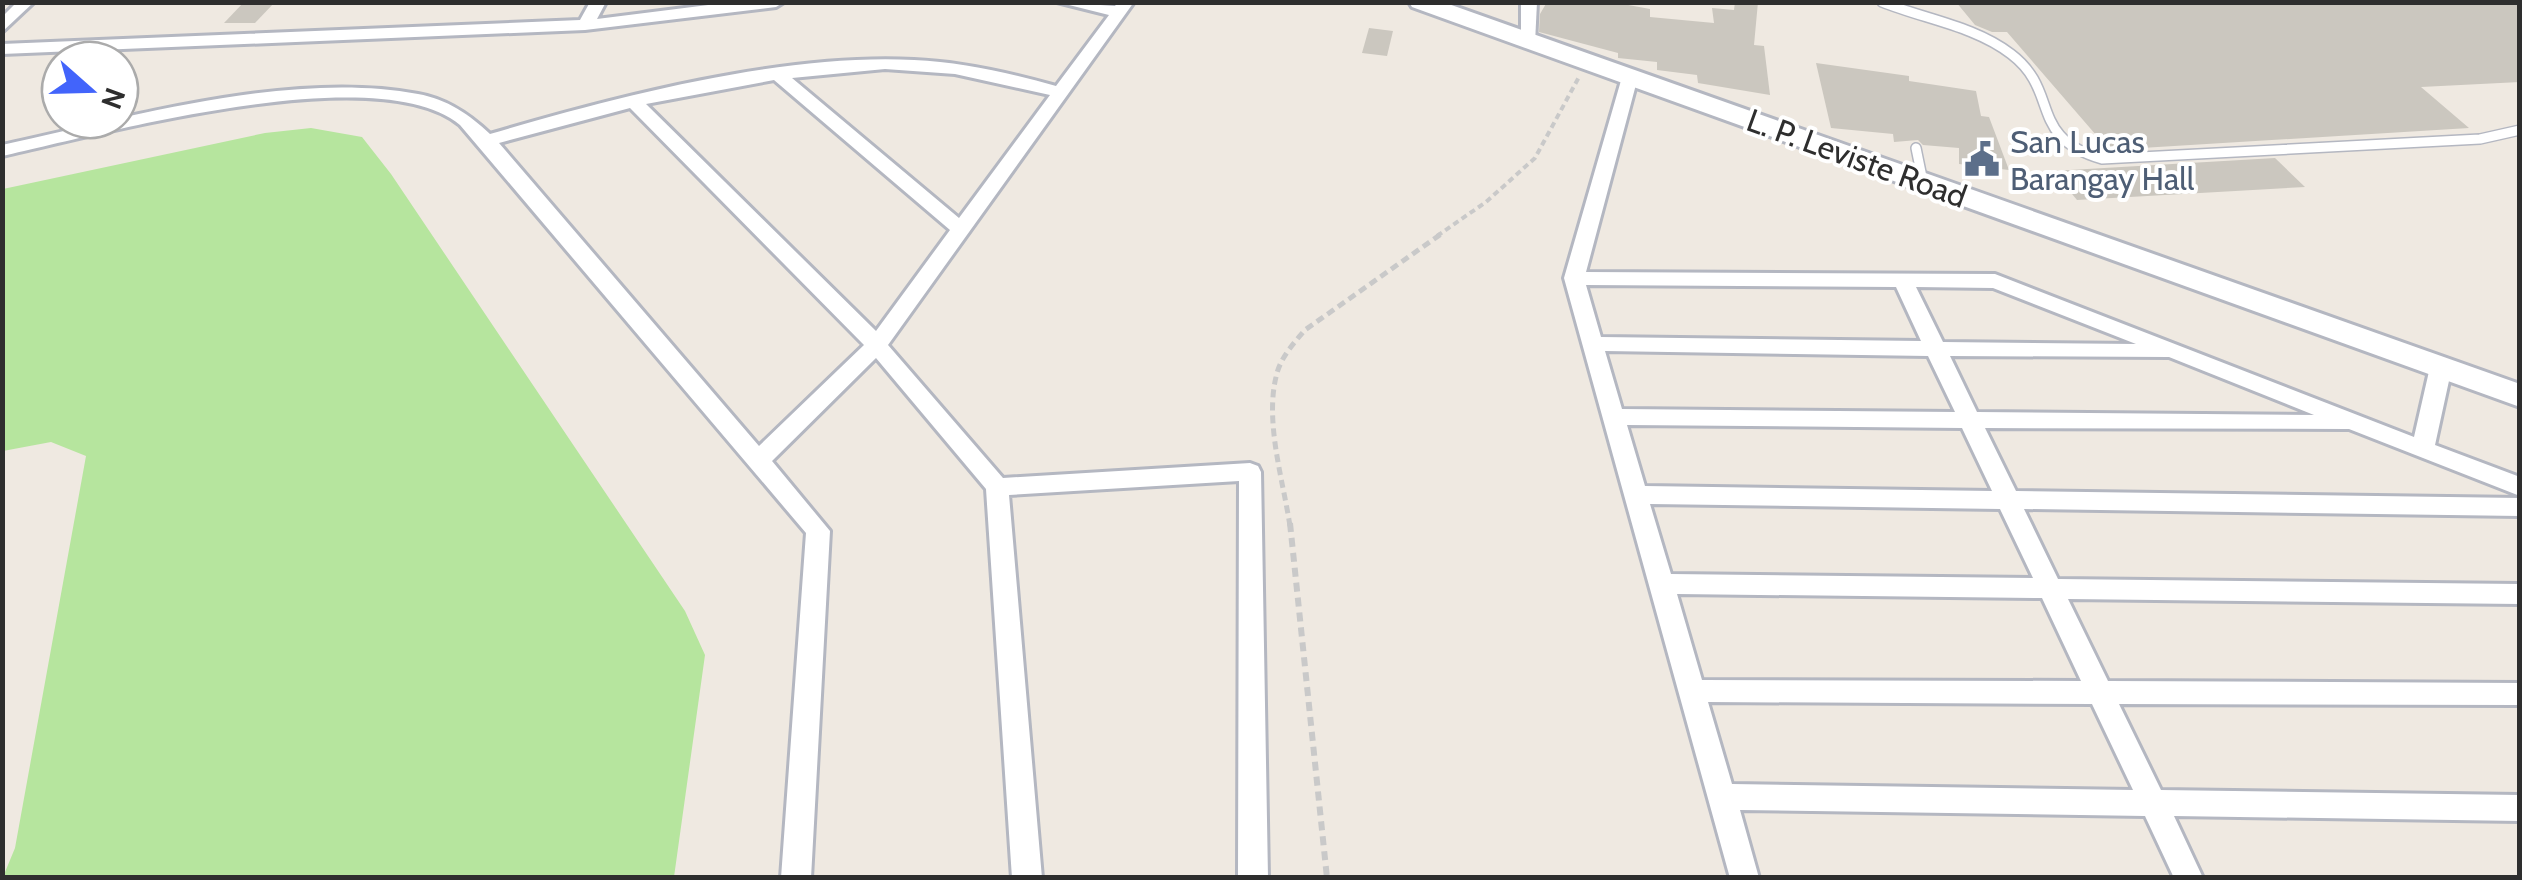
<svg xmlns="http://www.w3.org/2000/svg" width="2522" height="880" font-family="Cabin,sans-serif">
<rect width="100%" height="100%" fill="#efe9e1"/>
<path fill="#b6e59e" d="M 311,128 L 362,137 L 391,174 L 685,611 L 705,655 L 674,877 L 3,877 L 15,848 L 86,456 L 51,442 L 3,451 L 3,189 L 265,133 Z"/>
<g fill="#cbc7bf">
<path d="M 244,2 L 275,2 L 255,23 L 224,23 Z"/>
<path d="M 1547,2 L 1612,2 L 1650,9 L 1650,17 L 1714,23 L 1712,8 L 1734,10 L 1735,2 L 1758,2 L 1754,45 L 1764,46 L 1770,95 L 1698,83 L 1697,75 L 1657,70 L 1657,62 L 1618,58 L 1618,53 L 1539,32 L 1540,14 Z"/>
<path d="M 1956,2 L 2520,2 L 2520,82 L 2421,87 L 2469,128 L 2109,150 L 2007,32 L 1992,32 L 1975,25 Z"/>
<path d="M 1369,28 L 1393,31 L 1387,56 L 1362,53 Z"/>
<path d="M 1816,63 L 1909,76 L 1909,81 L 1976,91 L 1981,116 L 1989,117 L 2009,170 L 1959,164 L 1959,148 L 1923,145 L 1918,140 L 1894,142 L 1893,134 L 1831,128 Z"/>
<path d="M 2275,158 L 2305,187 L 2077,200 L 2053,171 Z"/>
</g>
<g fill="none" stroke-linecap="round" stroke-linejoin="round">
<defs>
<g id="service">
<path d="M 1882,2 C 1924,19 1975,26 2011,54 C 2061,92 2027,137 2102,159 L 2480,139 L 2520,130"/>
<path d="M 1916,148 L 1923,182"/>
</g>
<g id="minor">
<path d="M 17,2 L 34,2 L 2,32 L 2,17 Z"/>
<path d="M 590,2 L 606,2 L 597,19 L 732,2 L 784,2 L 776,7 L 585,30 L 2,54 L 2,44 L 580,20 Z"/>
<path d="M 1057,2 L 1115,6 L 1118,2 L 1134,2 L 888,345 L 1003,478 L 1250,463 L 1258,466 L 1261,472 L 1268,878 L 1238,878 L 1239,481 L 1009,495 L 1042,878 L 1012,878 L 986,489 L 876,358 L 772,461 L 830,531 L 811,878 L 781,878 L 806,533 L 460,125 C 378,57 102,134 2,156 L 2,145 C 128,118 290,70 418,94 C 447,99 470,115 490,134 C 615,97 783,53 914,60 C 962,62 1010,73 1056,86 L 1109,15 ZM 885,69 L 955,74 L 1050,95 L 959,218 L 792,78 ZM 774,80 L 950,230 L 876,331 L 646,104 ZM 630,108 L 864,345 L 759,446 L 499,143 Z"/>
<path d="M 1521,2 L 1537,2 L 1535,43 L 1521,40 Z"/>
<path d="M 1630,72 L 1638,77 L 1586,272 L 1995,274 L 2414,437 L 2430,367 L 2433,362 L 2449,362 L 2452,367 L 2435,445 L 2520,477 L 2520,496 L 2349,429 L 1985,428 L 2016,491 L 2520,498 L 2520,516 L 2024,509 L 2058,579 L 2520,584 L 2520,604 L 2068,599 L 2108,681 L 2520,683 L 2520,705 L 2119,704 L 2161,790 L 2520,795 L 2520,821 L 2174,816 L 2203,878 L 2174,878 L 2145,816 L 1740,810 L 1759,878 L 1730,878 L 1564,278 L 1622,77 ZM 1586,285 L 1896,287 L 1921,341 L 1601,337 ZM 1916,287 L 1993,288 L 2136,344 L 1943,342 ZM 1605,351 L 1928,356 L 1955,412 L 1622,409 ZM 1950,356 L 2169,357 L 2314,415 L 1977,412 ZM 1627,425 L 1962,428 L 1992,491 L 1645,486 ZM 1650,504 L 2000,509 L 2033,578 L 1671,574 ZM 1677,594 L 2042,598 L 2081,681 L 1702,680 ZM 1708,702 L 2092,704 L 2133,790 L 1732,784 Z"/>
</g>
<path id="secondary" d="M 1409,2 L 1443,2 L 2520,384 L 2520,407 L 1412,7 Z"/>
</defs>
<use href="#service" stroke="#b4b7c1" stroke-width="12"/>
<use href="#minor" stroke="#b4b7c1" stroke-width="6"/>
<use href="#secondary" stroke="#b4b7c1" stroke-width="6"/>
<path stroke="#c9c9c9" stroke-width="4" stroke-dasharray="6 4" stroke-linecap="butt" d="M 1437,236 L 1486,202 L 1535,158 L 1579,77"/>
<path stroke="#c9c9c9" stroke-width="5" stroke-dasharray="8 5" stroke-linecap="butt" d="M 1290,526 C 1283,480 1265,423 1276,377 C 1280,358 1293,344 1305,330 L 1441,234"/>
<path stroke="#c9c9c9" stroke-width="6" stroke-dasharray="9 6" stroke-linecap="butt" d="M 1290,523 L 1327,878"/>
<use href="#service" stroke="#fff" stroke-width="9"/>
<use href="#minor" fill="#fff" fill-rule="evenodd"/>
<use href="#secondary" fill="#fff" fill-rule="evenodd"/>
</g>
<defs>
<symbol id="civic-bare" viewBox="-9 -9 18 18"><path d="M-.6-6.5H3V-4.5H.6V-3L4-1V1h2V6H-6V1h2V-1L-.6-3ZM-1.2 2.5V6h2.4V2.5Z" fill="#5c6f8a" stroke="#fff" stroke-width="2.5" paint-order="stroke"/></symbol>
</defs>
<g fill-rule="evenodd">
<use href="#civic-bare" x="1957" y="134" width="50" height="50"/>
</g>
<g text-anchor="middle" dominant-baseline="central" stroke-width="8" stroke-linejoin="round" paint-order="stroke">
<g font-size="32" fill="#4e5e75" stroke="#fff" text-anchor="start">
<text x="2010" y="141">San Lucas<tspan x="2010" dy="37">Barangay Hall</tspan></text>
</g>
<g font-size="32" fill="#2e2e2e" stroke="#fff">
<text transform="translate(1857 158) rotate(20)">L. P. Leviste Road</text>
</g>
</g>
<rect width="2522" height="880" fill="none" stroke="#2e2e2e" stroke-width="10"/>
<g transform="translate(90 90) rotate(110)"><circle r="48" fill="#ffffff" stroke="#ababab" stroke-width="2.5"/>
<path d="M0-8L18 38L0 25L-18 38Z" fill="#4264fb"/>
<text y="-15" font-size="28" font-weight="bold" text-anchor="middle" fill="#2e2e2e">N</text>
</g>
</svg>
